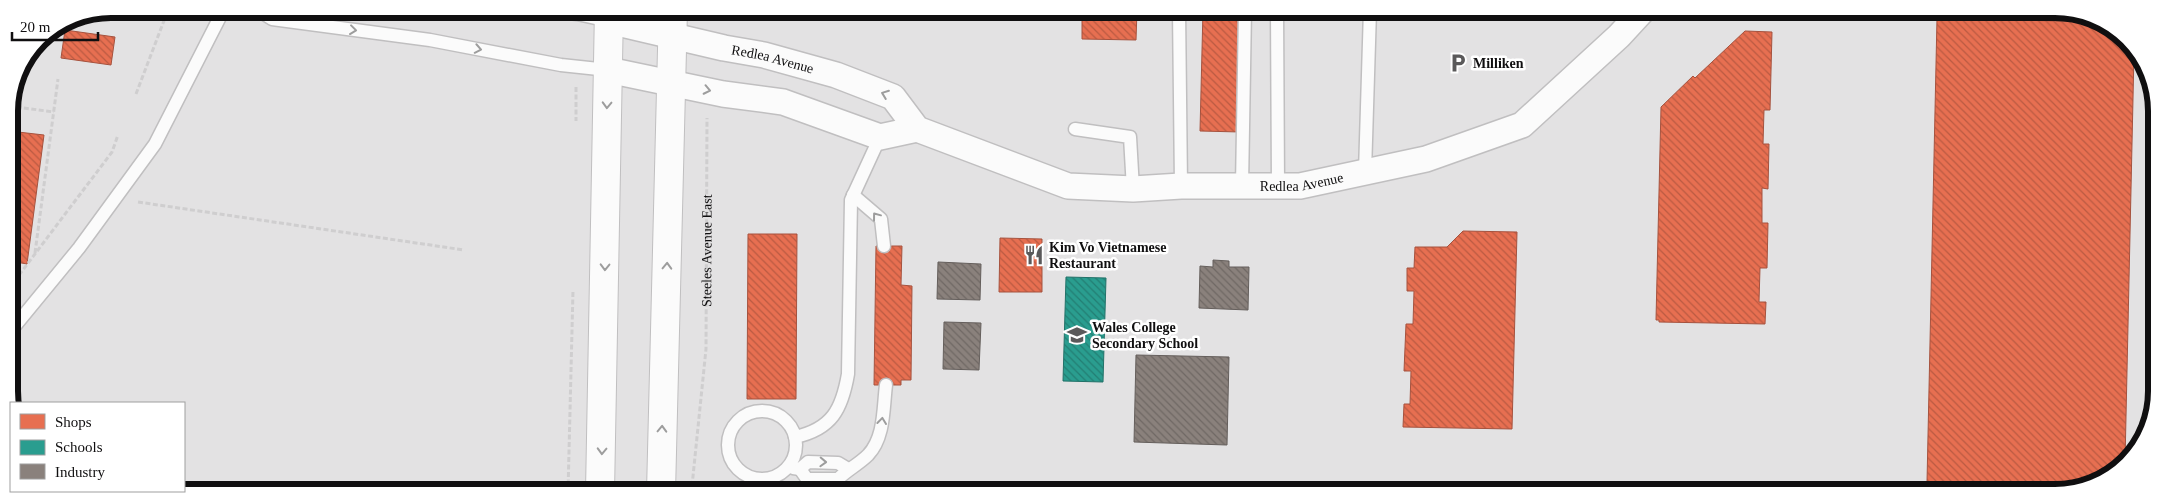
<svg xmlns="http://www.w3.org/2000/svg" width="2165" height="502" font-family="Georgia,serif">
<defs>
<pattern id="shops-back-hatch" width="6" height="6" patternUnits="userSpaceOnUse" patternTransform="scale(1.25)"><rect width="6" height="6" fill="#e76f51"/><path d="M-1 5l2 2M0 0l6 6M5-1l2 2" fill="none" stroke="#ba5a42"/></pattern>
<pattern id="schools-back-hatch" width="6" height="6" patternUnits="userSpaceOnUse" patternTransform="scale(1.25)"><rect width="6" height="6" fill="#2a9d8f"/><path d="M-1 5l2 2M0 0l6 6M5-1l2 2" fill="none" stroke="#237e73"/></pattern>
<pattern id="industry-back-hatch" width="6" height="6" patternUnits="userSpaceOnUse" patternTransform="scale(1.25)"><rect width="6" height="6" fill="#8a817c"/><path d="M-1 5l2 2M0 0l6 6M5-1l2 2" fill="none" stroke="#6f6864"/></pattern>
</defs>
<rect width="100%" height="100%" fill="#e3e2e3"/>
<g fill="url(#shops-back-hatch)" stroke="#a6523e">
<path d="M 1082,10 L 1137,10 L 1136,40 L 1082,39 Z"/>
<path d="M 1203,10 L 1243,10 L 1240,132 L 1200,131 Z"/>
<path d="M 1937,18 L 2095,22 L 2126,38 L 2134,53 L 2125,462 L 2122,468 L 2060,493 L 1945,493 L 1945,482 L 1927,482 Z"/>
<path d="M 65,30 L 115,37 L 111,65 L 61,58 Z"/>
<path d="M 1745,31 L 1772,32 L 1770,110 L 1764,110 L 1763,144 L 1769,144 L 1768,189 L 1762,188 L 1762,223 L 1768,223 L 1767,268 L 1760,268 L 1759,302 L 1766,302 L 1765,324 L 1659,322 L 1659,320 L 1656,320 L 1661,107 L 1693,76 L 1695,78 Z"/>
<path d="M 18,132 L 44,135 L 27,264 L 10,261 L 9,139 L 17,140 Z"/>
<path d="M 1463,231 L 1517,232 L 1512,429 L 1403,427 L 1404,404 L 1410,404 L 1411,371 L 1404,371 L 1406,324 L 1413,324 L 1414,291 L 1407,291 L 1407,268 L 1414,268 L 1415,247 L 1447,247 Z"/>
<path d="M 748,234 L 797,234 L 796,399 L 747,399 Z"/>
<path d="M 1000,238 L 1042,239 L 1042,292 L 999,292 Z"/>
<path d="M 876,246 L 902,246 L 901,285 L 912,286 L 911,380 L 901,380 L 901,385 L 874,385 Z"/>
</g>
<path fill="url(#schools-back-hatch)" stroke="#227269" d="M 1066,277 L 1106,278 L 1103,382 L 1063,381 Z"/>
<g fill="url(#industry-back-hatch)" stroke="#655f5c">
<path d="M 1213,260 L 1229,261 L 1229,267 L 1249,267 L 1248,310 L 1199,308 L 1200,266 L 1213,267 Z"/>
<path d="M 938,262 L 981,264 L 980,300 L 937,299 Z"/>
<path d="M 944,322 L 981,323 L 979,370 L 943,369 Z"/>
<path d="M 1136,355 L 1229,357 L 1227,445 L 1134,442 Z"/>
</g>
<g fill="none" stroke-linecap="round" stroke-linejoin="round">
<defs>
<g id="service">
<path d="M 256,9 L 272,19 L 430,40 L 561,65 L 608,70"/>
<path d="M 535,9 L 577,14 L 609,21"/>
<path d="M 1179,10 L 1181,186"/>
<path d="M 1277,10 L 1278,186"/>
<path d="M 1075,129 L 1130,137 L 1133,189"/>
<path d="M 1365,172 L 1370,10"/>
<path d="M 1242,186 L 1245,10"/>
<path d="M 853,195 L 881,219 L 884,246"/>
<path d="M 10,332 L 79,248 L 155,144 L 224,9"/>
<circle cx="762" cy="445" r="34"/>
<path d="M 795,437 C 832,429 842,409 848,374 L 851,200 L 880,137"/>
<path d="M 793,468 L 800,469 L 808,462 L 838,463 L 848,469"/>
<path d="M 800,469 L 807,479 L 838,479 C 847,470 859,464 868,455 C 885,437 883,408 886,385"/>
</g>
<g id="minor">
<path id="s2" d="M 609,21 L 724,48 L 764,55 L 836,75 L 893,97 L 917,129 L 1068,186 L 1133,189 L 1181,186 L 1300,186 L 1426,159 L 1522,125 L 1619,36 L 1643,10"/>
<path d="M 608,70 L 723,94 L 783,102 L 880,137 L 917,129"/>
</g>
<g id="secondary">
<path d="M 600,492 L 609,9"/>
<path d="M 661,492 L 673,9"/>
</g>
</defs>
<use href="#service" stroke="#c0bfc0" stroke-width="15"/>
<use href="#minor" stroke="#c0bfc0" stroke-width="28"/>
<use href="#secondary" stroke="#c0bfc0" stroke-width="30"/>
<g stroke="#cfcecf" stroke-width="3" stroke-dasharray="5 2.5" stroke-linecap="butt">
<path d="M 576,87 L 576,121"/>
<path d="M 136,94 L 165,18"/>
<path d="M 9,106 L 54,112"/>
<path d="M 138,202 L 464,250"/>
<path d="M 35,253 L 58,79"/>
<path d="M 10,287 L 112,152 L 118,135"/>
<path id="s1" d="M 692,486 L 706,349 L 707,118"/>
<path d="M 568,492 L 573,290"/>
</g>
<use href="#service" stroke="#fbfbfb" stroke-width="12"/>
<use href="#minor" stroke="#fbfbfb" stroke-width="25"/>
<use href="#secondary" stroke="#fbfbfb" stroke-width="28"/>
</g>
<defs><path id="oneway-chevron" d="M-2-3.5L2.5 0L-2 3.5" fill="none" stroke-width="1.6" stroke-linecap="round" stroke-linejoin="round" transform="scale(1.25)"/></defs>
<g stroke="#9d9d9d">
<use href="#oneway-chevron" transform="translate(353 30) rotate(7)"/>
<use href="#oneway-chevron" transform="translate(478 49) rotate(11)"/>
<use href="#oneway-chevron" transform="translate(707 90) rotate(12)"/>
<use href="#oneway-chevron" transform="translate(885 94) rotate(-159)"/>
<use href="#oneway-chevron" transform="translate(607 105) rotate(92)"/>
<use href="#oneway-chevron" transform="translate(876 216) rotate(-127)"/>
<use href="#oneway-chevron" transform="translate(667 266) rotate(-88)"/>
<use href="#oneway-chevron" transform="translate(605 267) rotate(91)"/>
<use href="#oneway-chevron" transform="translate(882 421) rotate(-83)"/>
<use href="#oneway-chevron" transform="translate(662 429) rotate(-88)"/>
<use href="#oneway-chevron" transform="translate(602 451) rotate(92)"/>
<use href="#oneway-chevron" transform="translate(823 462) rotate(2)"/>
</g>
<defs>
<symbol id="parking-bare" viewBox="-9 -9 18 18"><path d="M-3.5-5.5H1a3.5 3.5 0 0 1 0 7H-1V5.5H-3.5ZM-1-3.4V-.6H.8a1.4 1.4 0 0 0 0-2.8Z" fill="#5a595a" stroke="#fff" stroke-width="2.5" paint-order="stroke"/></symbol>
<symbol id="restaurant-bare" viewBox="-9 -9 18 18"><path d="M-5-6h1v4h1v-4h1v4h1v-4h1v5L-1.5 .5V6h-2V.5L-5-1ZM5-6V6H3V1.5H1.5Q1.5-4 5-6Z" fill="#5a595a" stroke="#fff" stroke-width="2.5" paint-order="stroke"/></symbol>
<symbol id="school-bare" viewBox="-9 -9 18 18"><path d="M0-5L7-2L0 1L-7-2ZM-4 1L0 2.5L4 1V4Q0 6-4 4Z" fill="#5a595a" stroke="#fff" stroke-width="2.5" paint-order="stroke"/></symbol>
</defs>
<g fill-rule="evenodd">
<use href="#parking-bare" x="1444" y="49" width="28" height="28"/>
<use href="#restaurant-bare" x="1020" y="241" width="28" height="28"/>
<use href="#school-bare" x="1063" y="321" width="28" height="28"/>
</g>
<g text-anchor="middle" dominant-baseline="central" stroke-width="5" stroke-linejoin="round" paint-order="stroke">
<g font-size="14" fill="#100f10" stroke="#fff">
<text stroke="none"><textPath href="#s2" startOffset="168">Redlea Avenue</textPath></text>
<text stroke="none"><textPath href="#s2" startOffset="730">Redlea Avenue</textPath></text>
<text stroke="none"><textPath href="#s1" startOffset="236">Steeles Avenue East</textPath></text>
</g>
<g font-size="14" font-weight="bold" fill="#100f10" stroke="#fff" text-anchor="start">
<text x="1473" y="63">Milliken</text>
<text x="1049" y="247">Kim Vo Vietnamese<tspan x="1049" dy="16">Restaurant</tspan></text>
<text x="1092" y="327">Wales College<tspan x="1092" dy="16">Secondary School</tspan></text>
</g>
</g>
<path d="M0 0H2165V502H0ZM111 18H2055A93 93 0 0 1 2148 111V391A93 93 0 0 1 2055 484H111A93 93 0 0 1 18 391V111A93 93 0 0 1 111 18Z" fill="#fff" fill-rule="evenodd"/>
<path fill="none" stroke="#100f10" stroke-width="6" d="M111 18H2055A93 93 0 0 1 2148 111V391A93 93 0 0 1 2055 484H111A93 93 0 0 1 18 391V111A93 93 0 0 1 111 18Z"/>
<rect x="10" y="402" width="175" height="90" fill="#ffffff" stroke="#9f9f9f"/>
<rect x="20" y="414" width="25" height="15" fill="#e76f51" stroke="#9f9f9f"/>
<text x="55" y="427" font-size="15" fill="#100f10">Shops</text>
<rect x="20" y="440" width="25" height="15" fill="#2a9d8f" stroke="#9f9f9f"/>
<text x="55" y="452" font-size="15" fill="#100f10">Schools</text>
<rect x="20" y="464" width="25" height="15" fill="#8a817c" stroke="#9f9f9f"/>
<text x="55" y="477" font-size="15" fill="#100f10">Industry</text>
<path d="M12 32v8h86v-8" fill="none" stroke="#100f10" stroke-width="2.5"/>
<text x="20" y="32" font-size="15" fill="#100f10" stroke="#ffffff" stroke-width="4" paint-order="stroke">20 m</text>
</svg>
